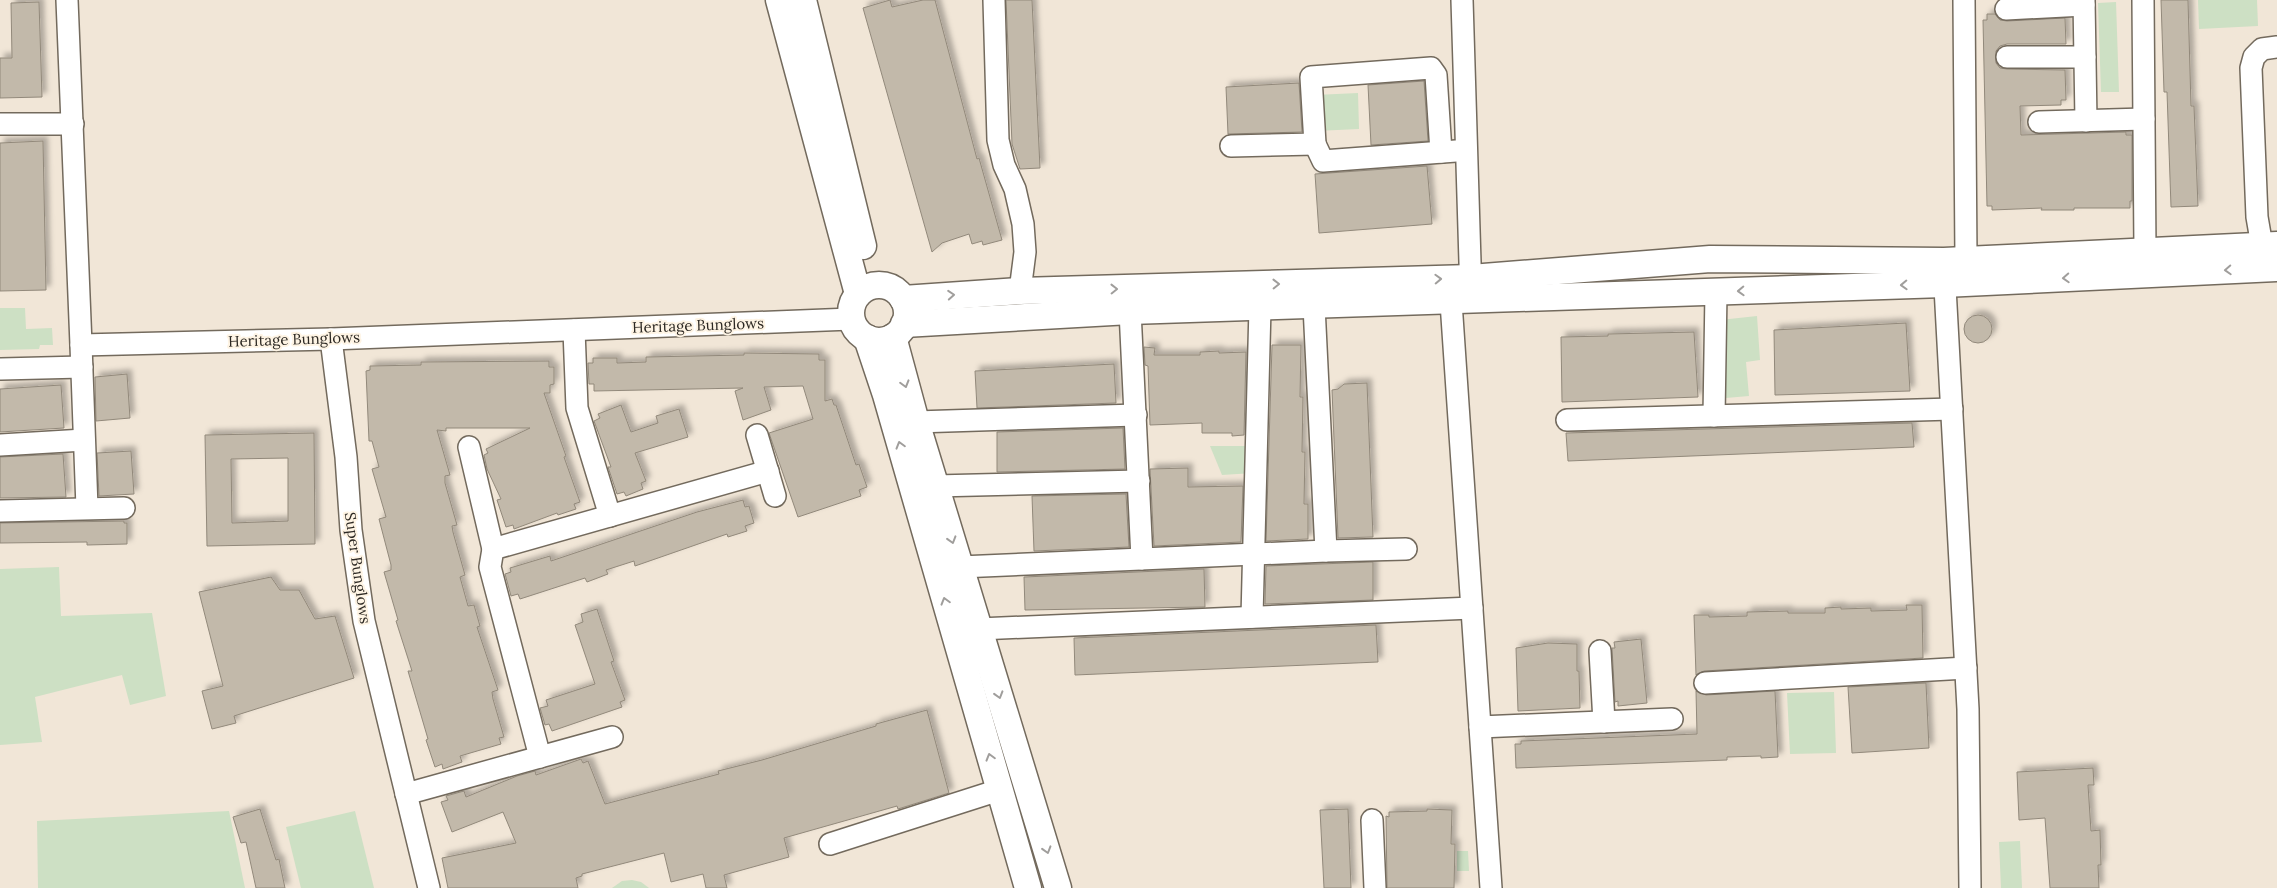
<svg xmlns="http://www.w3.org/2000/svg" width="2277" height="888" font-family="Lora,serif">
<defs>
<filter id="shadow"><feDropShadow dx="4.5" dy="-4.5" stdDeviation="2.5" flood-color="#0004"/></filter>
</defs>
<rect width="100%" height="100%" fill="#f1e6d7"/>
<g fill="#cde0c4">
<path d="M 2198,0 L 2257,0 L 2258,26 L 2199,29 Z"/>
<path d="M 2116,2 L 2119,92 L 2101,92 L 2098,3 Z"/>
<path d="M 1358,93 L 1359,129 L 1316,131 L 1315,95 Z"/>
<path d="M 0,308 L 25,308 L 26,329 L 52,328 L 53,345 L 40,345 L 39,349 L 0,350 Z"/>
<path d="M 1757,316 L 1760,360 L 1746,362 L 1749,396 L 1726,398 L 1720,320 Z"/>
<path d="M 1210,446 L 1254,446 L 1254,473 L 1222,475 Z"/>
<path d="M 59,567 L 61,616 L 152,613 L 166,696 L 130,705 L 122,675 L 35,697 L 42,742 L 0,745 L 0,569 Z"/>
<path d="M 1834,692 L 1836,753 L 1790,754 L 1787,693 Z"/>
<path d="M 229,811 L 245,888 L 38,888 L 37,821 Z"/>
<path d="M 355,811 L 374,888 L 301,888 L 286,827 Z"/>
<path d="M 2020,841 L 2022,888 L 2001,888 L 1999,842 Z"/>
<path d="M 1457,851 L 1468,851 L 1469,871 L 1457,871 Z"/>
<path d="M 632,880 L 641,882 L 649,888 L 612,888 L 622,881 Z"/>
</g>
<g fill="#c2b9aa" stroke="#92897b" fill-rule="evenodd" filter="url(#shadow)">
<path d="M 890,0 L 892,7 L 923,0 L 935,0 L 977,159 L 979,158 L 1002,240 L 983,245 L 982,241 L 972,244 L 969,234 L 942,243 L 932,252 L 863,8 Z"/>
<path d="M 1006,0 L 1032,0 L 1040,168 L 1020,169 L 1012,144 Z"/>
<path d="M 2161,0 L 2188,0 L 2191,106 L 2194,106 L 2198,206 L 2171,207 L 2167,92 L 2164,92 Z"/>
<path d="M 39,2 L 42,97 L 0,98 L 0,58 L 12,58 L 11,3 Z"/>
<path d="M 1987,14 L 1995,14 L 2000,20 L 2007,21 L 2065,18 L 2066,44 L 2007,44 L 2000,46 L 1996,51 L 1996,63 L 2000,68 L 2007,69 L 2065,70 L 2066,100 L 2061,100 L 2061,105 L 2020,106 L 2021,135 L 2126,132 L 2126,135 L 2132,135 L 2132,201 L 2130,201 L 2130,208 L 2074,208 L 2074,210 L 2041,210 L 2042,208 L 1992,210 L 1992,206 L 1987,206 L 1983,20 L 1987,20 Z"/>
<path d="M 1424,81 L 1428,141 L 1371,145 L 1368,85 Z"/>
<path d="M 1299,83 L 1302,132 L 1228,134 L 1226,87 Z"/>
<path d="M 43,141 L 46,290 L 0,291 L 0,143 Z"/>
<path d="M 1427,166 L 1432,224 L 1319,233 L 1315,174 Z"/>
<circle cx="1978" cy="329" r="14"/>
<path d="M 1906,323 L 1910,391 L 1775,395 L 1774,330 Z"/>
<path d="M 1694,332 L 1698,397 L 1562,402 L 1561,337 L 1608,336 L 1608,334 Z"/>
<path d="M 1272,345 L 1301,345 L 1300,397 L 1303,397 L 1302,452 L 1305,452 L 1304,504 L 1308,504 L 1308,539 L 1266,541 Z"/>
<path d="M 1144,347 L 1155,348 L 1154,355 L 1200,355 L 1200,352 L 1219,351 L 1219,353 L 1246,352 L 1244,435 L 1232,436 L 1232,433 L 1202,433 L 1202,423 L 1150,425 L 1148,366 L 1145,365 Z"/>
<path d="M 744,353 L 819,354 L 819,360 L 825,360 L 825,401 L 832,399 L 834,405 L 836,405 L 856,465 L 859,464 L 867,487 L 859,490 L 861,496 L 798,517 L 769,433 L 813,419 L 803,386 L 764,387 L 771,410 L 743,420 L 735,391 L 743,388 L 594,391 L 594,384 L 589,384 L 588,363 L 593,363 L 593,358 L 617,358 L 617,363 L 646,362 L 646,357 L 744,355 Z"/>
<path d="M 549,361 L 549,367 L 554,367 L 554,384 L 550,385 L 550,393 L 544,393 L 566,456 L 564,457 L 580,502 L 574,504 L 576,509 L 558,515 L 557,513 L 514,529 L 513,525 L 506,527 L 497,500 L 501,499 L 487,469 L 484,455 L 488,453 L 486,449 L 530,428 L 446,428 L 446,431 L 437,430 L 450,475 L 445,476 L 445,483 L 457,525 L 452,526 L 453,532 L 465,575 L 460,577 L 468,606 L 474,605 L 480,626 L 477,627 L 498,690 L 492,692 L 493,699 L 504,737 L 499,738 L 501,744 L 460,756 L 462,762 L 443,769 L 442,764 L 435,767 L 426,740 L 428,739 L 408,671 L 412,671 L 396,621 L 398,620 L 384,572 L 391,570 L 391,565 L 379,519 L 386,517 L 372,469 L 379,467 L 372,441 L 369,441 L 366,371 L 370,370 L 370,366 L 421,365 L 421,362 Z"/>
<path d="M 1114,364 L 1116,403 L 977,408 L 975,371 Z"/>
<path d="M 127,374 L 130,418 L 96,421 L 95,377 Z"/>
<path d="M 1367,383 L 1373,537 L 1338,538 L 1332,390 L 1338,389 L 1344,384 Z"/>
<path d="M 61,385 L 64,428 L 0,432 L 0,389 Z"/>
<path d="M 621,405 L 631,432 L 658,423 L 656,416 L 679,409 L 688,437 L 635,453 L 646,481 L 641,483 L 643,489 L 626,496 L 624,492 L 617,494 L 608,467 L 611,467 L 594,421 L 600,418 L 598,414 Z"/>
<path d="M 1912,423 L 1914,447 L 1568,461 L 1566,433 Z"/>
<path d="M 1123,428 L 1125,469 L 997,472 L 997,432 Z"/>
<path d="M 314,433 L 315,544 L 207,546 L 205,435 ZM 288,458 L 288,521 L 232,523 L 231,459 Z"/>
<path d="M 131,451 L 134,494 L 99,496 L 97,453 Z"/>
<path d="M 63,454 L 66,497 L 0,498 L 0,457 Z"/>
<path d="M 1188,468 L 1188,487 L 1243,486 L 1241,542 L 1154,546 L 1150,469 Z"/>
<path d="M 1126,494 L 1129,547 L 1034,551 L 1032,496 Z"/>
<path d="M 743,500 L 745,507 L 749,506 L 754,523 L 745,526 L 747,531 L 728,537 L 727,534 L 635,566 L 634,561 L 606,570 L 608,574 L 587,582 L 585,578 L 520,599 L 518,594 L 511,596 L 505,574 L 511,572 L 510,568 L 550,556 L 551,561 L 697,512 Z"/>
<path d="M 124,521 L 124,523 L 127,523 L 127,544 L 87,545 L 87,542 L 0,543 L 0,523 Z"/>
<path d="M 1373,562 L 1373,600 L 1265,604 L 1266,566 Z"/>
<path d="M 1204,569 L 1205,607 L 1025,610 L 1024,577 Z"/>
<path d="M 271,577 L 280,590 L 299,590 L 315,619 L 335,616 L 354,678 L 234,716 L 236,723 L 212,729 L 202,691 L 223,686 L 199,592 Z"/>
<path d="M 1906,605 L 1922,605 L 1923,658 L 1704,671 L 1696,675 L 1694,615 L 1709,615 L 1709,617 L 1747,616 L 1747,612 L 1788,611 L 1788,613 L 1825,613 L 1825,608 L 1841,607 L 1841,609 L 1871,608 L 1871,611 L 1907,610 Z"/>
<path d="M 597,609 L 614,661 L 611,662 L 625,700 L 620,702 L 622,707 L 552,731 L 549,724 L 545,725 L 540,708 L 548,706 L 546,700 L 595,684 L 575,625 L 583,622 L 581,614 Z"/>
<path d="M 1376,625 L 1378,662 L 1075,675 L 1074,638 Z"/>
<path d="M 1641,639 L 1647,703 L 1618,706 L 1618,701 L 1615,702 L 1612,648 L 1615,648 L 1614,642 Z"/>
<path d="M 1548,643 L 1577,644 L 1577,671 L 1579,671 L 1580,708 L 1518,711 L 1516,648 Z"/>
<path d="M 1926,683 L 1929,748 L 1852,753 L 1848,687 Z"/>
<path d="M 1696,691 L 1706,695 L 1775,691 L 1778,757 L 1761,758 L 1761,756 L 1727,757 L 1727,760 L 1516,768 L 1515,744 L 1521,744 L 1521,741 L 1697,734 Z"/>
<path d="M 927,710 L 949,793 L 898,809 L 897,806 L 784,838 L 789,857 L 724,875 L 727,888 L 706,888 L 703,874 L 671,882 L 664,853 L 582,874 L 582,876 L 576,878 L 578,888 L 448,888 L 442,858 L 516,843 L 503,812 L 452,832 L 441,802 L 448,800 L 446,796 L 464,791 L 466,797 L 517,776 L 535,771 L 536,775 L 581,759 L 583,763 L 588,761 L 605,804 L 719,774 L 718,771 L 762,760 L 876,726 L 876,724 Z"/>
<path d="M 2093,768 L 2094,785 L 2088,785 L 2091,831 L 2100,830 L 2101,865 L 2098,865 L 2099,888 L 2050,888 L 2045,818 L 2019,820 L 2017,772 Z"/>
<path d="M 260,809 L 276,860 L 279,859 L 285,888 L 256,888 L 246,842 L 241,843 L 233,817 Z"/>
<path d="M 1348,809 L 1351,888 L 1324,888 L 1320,810 Z"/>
<path d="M 1427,809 L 1452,810 L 1451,844 L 1455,844 L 1454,888 L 1387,888 L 1386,816 L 1389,817 L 1389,812 L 1427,811 Z"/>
</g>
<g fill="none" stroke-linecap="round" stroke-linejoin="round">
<defs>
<g id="minor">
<path d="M 67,0 L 81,345 L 331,339 L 851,319"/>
<path d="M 994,0 L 998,140 L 1004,165 L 1015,189 L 1023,224 L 1025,252 L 1020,291"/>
<path d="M 1462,0 L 1471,295"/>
<path d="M 1964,0 L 1966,260"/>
<path d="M 2084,0 L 2086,121"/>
<path d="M 2143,0 L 2145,251"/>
<path d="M 2006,9 L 2084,5"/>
<path d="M 2007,57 L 2085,57"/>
<path d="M 2039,122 L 2144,119"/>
<path d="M 0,124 L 73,124"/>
<path d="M 1315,144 L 1323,161 L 1456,151"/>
<path d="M 1231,146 L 1315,144 L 1311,77 L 1431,68 L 1436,75 L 1441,152"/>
<path d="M 2262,246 L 2257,217 L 2251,68 L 2254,57 L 2262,49 L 2277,47"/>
<path d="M 1944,269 L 1968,709 L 1970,888"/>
<path d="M 1451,302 L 1491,888"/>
<path d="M 1314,306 L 1326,551"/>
<path d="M 1130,311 L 1142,559"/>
<path d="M 574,330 L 577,408 L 610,516"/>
<path d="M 331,339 L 346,457 L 351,530 L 364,621 L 429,888"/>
<path d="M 81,345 L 87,508"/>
<path d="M 1,369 L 82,367"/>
<path d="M 1714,416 L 1716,292"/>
<path d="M 1567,420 L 1952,409"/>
<path d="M 916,422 L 1136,415"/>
<path d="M 757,435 L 775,496"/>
<path d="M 0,445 L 84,440"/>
<path d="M 469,447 L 493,549"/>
<path d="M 935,486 L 1139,481"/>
<path d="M 0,511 L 124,508"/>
<path d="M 960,567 L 1326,551 L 1406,549"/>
<path d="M 1252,617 L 1260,307"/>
<path d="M 979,629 L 1472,608"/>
<path d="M 1600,651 L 1604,722"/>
<path d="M 1705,683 L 1966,668"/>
<path d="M 1480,727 L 1672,719"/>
<path d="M 540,757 L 490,567 L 493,549 L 768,471"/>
<path d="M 406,794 L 612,737"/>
<path d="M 1372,820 L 1375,888"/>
<path d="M 830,844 L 999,790"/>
</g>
<g id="tertiary">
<path d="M 779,0 L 858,294"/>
<path d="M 803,0 L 863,246"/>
<circle cx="879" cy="313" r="28"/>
<path d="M 903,299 L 1020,291 L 1471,278 L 1710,259 L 1944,261 L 2277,245"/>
<path d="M 904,324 L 1130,311 L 1944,284 L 2277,268"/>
<path d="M 893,337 L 916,422 L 1058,888"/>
<path d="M 867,338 L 886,395 L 1028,888"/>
</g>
</defs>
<use href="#minor" stroke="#736a5d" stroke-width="24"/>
<use href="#tertiary" stroke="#736a5d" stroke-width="29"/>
<use href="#minor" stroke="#fff" stroke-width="21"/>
<use href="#tertiary" stroke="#fff" stroke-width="26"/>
</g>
<defs><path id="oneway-chevron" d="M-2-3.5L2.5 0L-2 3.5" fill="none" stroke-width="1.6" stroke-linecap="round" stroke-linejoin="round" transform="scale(1.25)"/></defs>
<g stroke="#a09e9c">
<use href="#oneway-chevron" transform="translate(2228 270) rotate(177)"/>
<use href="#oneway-chevron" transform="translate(2066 278) rotate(177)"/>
<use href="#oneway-chevron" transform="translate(1438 279) rotate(-2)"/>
<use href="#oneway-chevron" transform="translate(1276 284) rotate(-1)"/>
<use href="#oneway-chevron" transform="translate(1904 285) rotate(178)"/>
<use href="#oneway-chevron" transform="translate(1114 289) rotate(-1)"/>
<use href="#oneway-chevron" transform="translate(1741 291) rotate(178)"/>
<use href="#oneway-chevron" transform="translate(951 295) rotate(-4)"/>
<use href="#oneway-chevron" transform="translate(905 384) rotate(74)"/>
<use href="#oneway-chevron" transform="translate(900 445) rotate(-106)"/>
<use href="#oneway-chevron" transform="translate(952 540) rotate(73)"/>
<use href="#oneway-chevron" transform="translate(945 601) rotate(-106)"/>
<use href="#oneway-chevron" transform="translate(999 695) rotate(73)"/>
<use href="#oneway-chevron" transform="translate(990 757) rotate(-106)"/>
<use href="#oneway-chevron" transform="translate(1047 850) rotate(73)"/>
</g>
<g text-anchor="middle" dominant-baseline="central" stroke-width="4" stroke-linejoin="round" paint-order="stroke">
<g font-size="15" fill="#2c2823" stroke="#fef4e4">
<text transform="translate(698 325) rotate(-2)">Heritage Bunglows</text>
<text transform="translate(294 339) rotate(-2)">Heritage Bunglows</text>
<text transform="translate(358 568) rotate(82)">Super Bunglows</text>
</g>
</g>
</svg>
